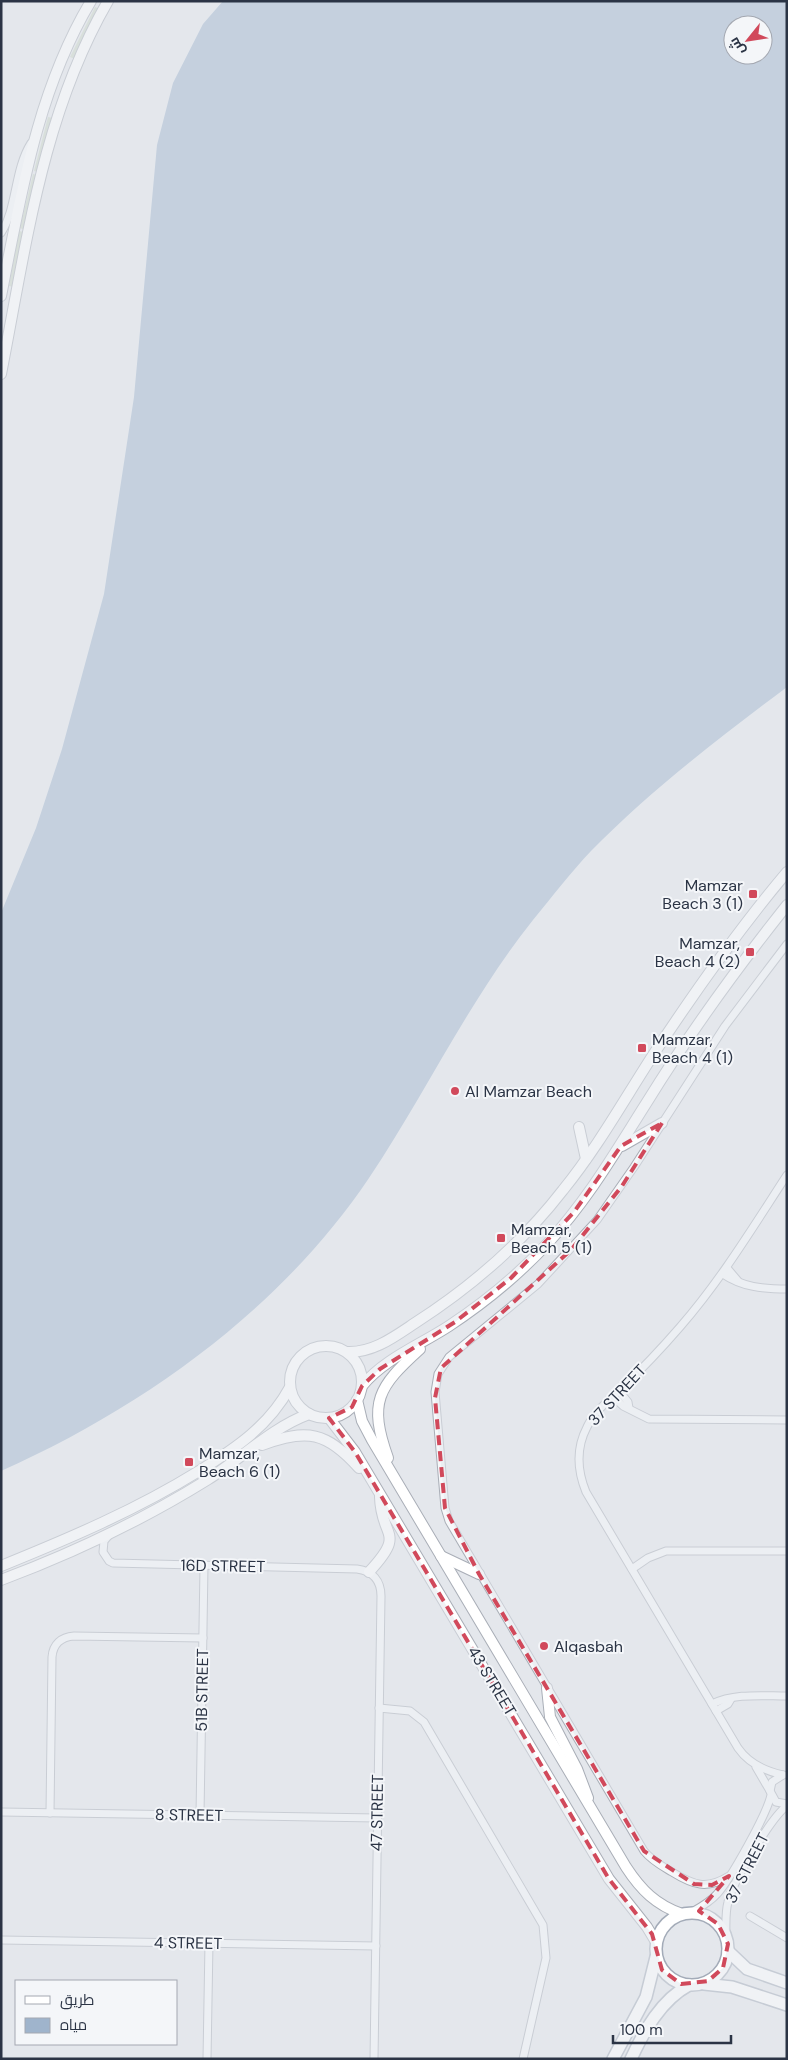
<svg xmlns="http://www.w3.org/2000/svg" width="788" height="2060" font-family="'DM Sans',Cairo,sans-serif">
<rect width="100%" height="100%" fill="#e4e7ec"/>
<g fill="#c9d6c5">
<path d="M 95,7 L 100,9 L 75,59 L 70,57 Z"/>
<path d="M 48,117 L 53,118 L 38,172 L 34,171 Z"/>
<path d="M 33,174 L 37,175 L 25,230 L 20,228 Z"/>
<path d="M 19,231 L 24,232 L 14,287 L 9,286 Z"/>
</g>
<path fill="#9fb4cc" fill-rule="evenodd" d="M 223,1 L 787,1 L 787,687 C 719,738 651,790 591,851 C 571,872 552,897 533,920 C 469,1000 426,1093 369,1178 C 281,1309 144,1407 1,1471 L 1,913 L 36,828 L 62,749 L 104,594 L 134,397 L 157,145 L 173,83 L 203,24 ZM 733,25 L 763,25 L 763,55 L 733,55 Z"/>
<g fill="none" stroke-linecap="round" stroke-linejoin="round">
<defs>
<g id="street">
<path d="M 1,233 C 17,209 14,170 31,143"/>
<path d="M 727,1268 L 738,1281"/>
<path d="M 723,1274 C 742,1287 763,1289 787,1289"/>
<path d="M 619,1391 L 628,1402 L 629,1408"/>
<path d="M 613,1397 L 623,1406 L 649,1419 L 787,1420"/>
<path d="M 109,1535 L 104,1541 L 103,1552 L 109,1561 L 113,1563 L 357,1569 C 373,1571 381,1581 381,1596 L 374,2059"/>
<path d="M 632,1569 L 648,1558 L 666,1551 L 787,1551"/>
<path d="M 712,1704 C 735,1693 761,1696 787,1696"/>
<path d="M 379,1708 L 410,1711 L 424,1722 L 543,1925 L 546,1958 L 523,2059"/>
<path d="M 716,1711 L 728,1704 L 731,1699"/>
<path d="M 756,1767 L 770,1791"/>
<path d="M 783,1775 C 765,1771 749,1764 738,1748 L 586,1492 C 577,1470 576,1448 587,1427 C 594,1412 608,1401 620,1390 C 641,1370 661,1349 680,1327 C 721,1280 753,1227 787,1175"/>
<path d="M 783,1775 L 772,1782 L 770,1791 L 776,1802 L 787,1804"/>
<path d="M 1,1812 L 377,1818"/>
<path d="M 50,1813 L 52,1657 C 53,1644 61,1637 74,1636 L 203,1638"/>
<path d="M 200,1815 L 204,1566"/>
<path d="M 729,1876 C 707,1890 693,1885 672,1872 C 662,1866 652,1861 644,1851 L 449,1521 L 445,1508 L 435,1392 L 438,1374 L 449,1357 L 538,1284 L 597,1220 L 634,1167 L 725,1026 L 787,944"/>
<path d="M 692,1912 C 701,1907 710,1902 717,1894 C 730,1880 767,1814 771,1795"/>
<path d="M 750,1916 L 787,1938"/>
<path d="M 726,1937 C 726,1925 725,1913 728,1902 C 732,1883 772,1816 787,1806"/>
<path d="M 1,1940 L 376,1946"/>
<path d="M 207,2059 L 209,1943"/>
</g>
<g id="secondary">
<path d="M 1,296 C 21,195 37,91 91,1"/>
<path d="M 1,374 C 26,247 42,115 108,1"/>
<path d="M 579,1127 L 586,1159"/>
<path d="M 622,1146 L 662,1123"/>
<circle cx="326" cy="1382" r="36"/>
<path d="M 347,1352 C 373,1353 394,1337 415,1323 C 471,1287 522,1243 563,1190 C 598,1147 625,1098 655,1052 C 696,990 739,929 787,872"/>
<path d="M 362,1386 C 384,1359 420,1345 449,1326 C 484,1303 518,1275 547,1244 C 589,1198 614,1154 647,1102 C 689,1034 737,968 787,905"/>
<path d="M 357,1400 L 362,1421 L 372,1440 L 626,1867 C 641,1890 656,1905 682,1914"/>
<path d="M 329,1418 L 355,1452 L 609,1879 L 647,1927 L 656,1942"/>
<path d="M 262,1445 C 307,1428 327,1432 359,1468"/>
<path d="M 388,1458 C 368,1402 378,1387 420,1349"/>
<path d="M 441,1556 L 479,1574"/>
<path d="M 1,1566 C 70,1538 136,1510 199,1471 C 236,1448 269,1426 290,1387"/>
<path d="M 369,1572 C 407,1531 381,1539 380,1497"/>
<path d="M 1,1580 C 73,1553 141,1521 207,1480 C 241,1459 271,1428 309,1414"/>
<path d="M 547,1688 L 550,1717 L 577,1769 L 588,1798"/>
</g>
<g id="primary">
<circle cx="692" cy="1949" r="36"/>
<path d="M 728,1951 L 747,1969 L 787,1983"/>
<path d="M 704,1984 L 732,1987 L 787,2005"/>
<path d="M 613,2059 L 646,1997 L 656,1957"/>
<path d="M 631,2059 C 644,2031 661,2000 689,1985"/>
</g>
</defs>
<use href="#street" stroke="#a9aeb7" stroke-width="9"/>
<use href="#secondary" stroke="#a9aeb7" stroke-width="12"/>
<use href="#primary" stroke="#a3abb8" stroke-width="14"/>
<use href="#street" stroke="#f7f8fa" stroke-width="7"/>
<use href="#secondary" stroke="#fff" stroke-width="10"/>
<use href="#primary" stroke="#fff" stroke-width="11"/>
</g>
<path d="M0 0H788V2060H0ZM 662,1123 L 622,1186 L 571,1250 L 441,1368 L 435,1398 L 445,1508 L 479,1574 L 644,1851 L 694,1884 L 712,1885 L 729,1876 L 699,1911 L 718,1924 L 728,1944 L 723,1968 L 708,1981 L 681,1984 L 662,1970 L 652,1934 L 609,1879 L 355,1452 L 329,1418 L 352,1407 L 362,1386 L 380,1369 L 455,1322 L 511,1278 L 574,1212 L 621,1146 Z" fill="#e4e7ec" fill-opacity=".55" fill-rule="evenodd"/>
<path fill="none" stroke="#d1495b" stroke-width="4" stroke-dasharray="10 6" stroke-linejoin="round" d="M 662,1123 L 622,1186 L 571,1250 L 441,1368 L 435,1398 L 445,1508 L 479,1574 L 644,1851 L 694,1884 L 712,1885 L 729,1876 L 699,1911 L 718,1924 L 728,1944 L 723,1968 L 708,1981 L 681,1984 L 662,1970 L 652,1934 L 609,1879 L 355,1452 L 329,1418 L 352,1407 L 362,1386 L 380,1369 L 455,1322 L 511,1278 L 574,1212 L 621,1146 Z"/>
<g fill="#d1495b" stroke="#f4f6f9" stroke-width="2">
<rect x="748" y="889" width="10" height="10" rx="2.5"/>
<rect x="745" y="947" width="10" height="10" rx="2.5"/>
<rect x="637" y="1043" width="10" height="10" rx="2.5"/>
<circle cx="455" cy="1091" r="5"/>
<rect x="496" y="1233" width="10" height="10" rx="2.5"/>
<rect x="184" y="1457" width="10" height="10" rx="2.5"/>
<circle cx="544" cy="1646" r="5"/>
</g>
<g text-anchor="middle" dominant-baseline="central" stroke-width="4" stroke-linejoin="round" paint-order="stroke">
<g font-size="16" fill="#2b3445" stroke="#f4f6f9" text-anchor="start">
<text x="743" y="885" text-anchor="end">Mamzar<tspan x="743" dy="18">Beach 3 (1)</tspan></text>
<text x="740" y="943" text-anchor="end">Mamzar,<tspan x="740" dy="18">Beach 4 (2)</tspan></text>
<text x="652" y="1039">Mamzar,<tspan x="652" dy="18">Beach 4 (1)</tspan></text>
<text x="465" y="1091">Al Mamzar Beach</text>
<text x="511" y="1229">Mamzar,<tspan x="511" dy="18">Beach 5 (1)</tspan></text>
<text x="199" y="1453">Mamzar,<tspan x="199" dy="18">Beach 6 (1)</tspan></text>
<text x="554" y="1646">Alqasbah</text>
</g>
<g font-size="16" fill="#2b3445" stroke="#f4f6f9">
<text transform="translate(617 1395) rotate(-47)">37 STREET</text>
<text transform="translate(223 1566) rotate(1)">16D STREET</text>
<text transform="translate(492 1681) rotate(59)">43 STREET</text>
<text transform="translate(202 1690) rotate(-89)">51B STREET</text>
<text transform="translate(377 1813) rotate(-89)">47 STREET</text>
<text transform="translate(189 1815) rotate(1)">8 STREET</text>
<text transform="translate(747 1868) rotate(-63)">37 STREET</text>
<text transform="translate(188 1943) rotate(1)">4 STREET</text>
</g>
</g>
<rect width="788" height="2060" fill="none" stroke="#2b3445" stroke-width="5"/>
<rect x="15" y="1980" width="162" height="65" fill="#f4f6f9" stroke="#a4a8b1"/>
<rect x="25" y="1996" width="25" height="8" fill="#ffffff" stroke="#a4a8b1"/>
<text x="60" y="2005" font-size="15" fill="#2b3445">طريق</text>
<rect x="25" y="2018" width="25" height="15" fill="#9fb4cc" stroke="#a4a8b1"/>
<text x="60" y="2030" font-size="15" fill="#2b3445">مياه</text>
<g transform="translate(748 40) rotate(240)"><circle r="24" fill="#f4f6f9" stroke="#a4a8b1"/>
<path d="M0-4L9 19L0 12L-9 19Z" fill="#d1495b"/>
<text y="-8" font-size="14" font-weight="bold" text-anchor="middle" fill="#2b3445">ش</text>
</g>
<path d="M613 2035v8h118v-8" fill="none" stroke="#2b3445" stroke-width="2.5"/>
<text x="620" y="2035" font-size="15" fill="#2b3445" stroke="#f4f6f9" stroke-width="4" paint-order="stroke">100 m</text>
</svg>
